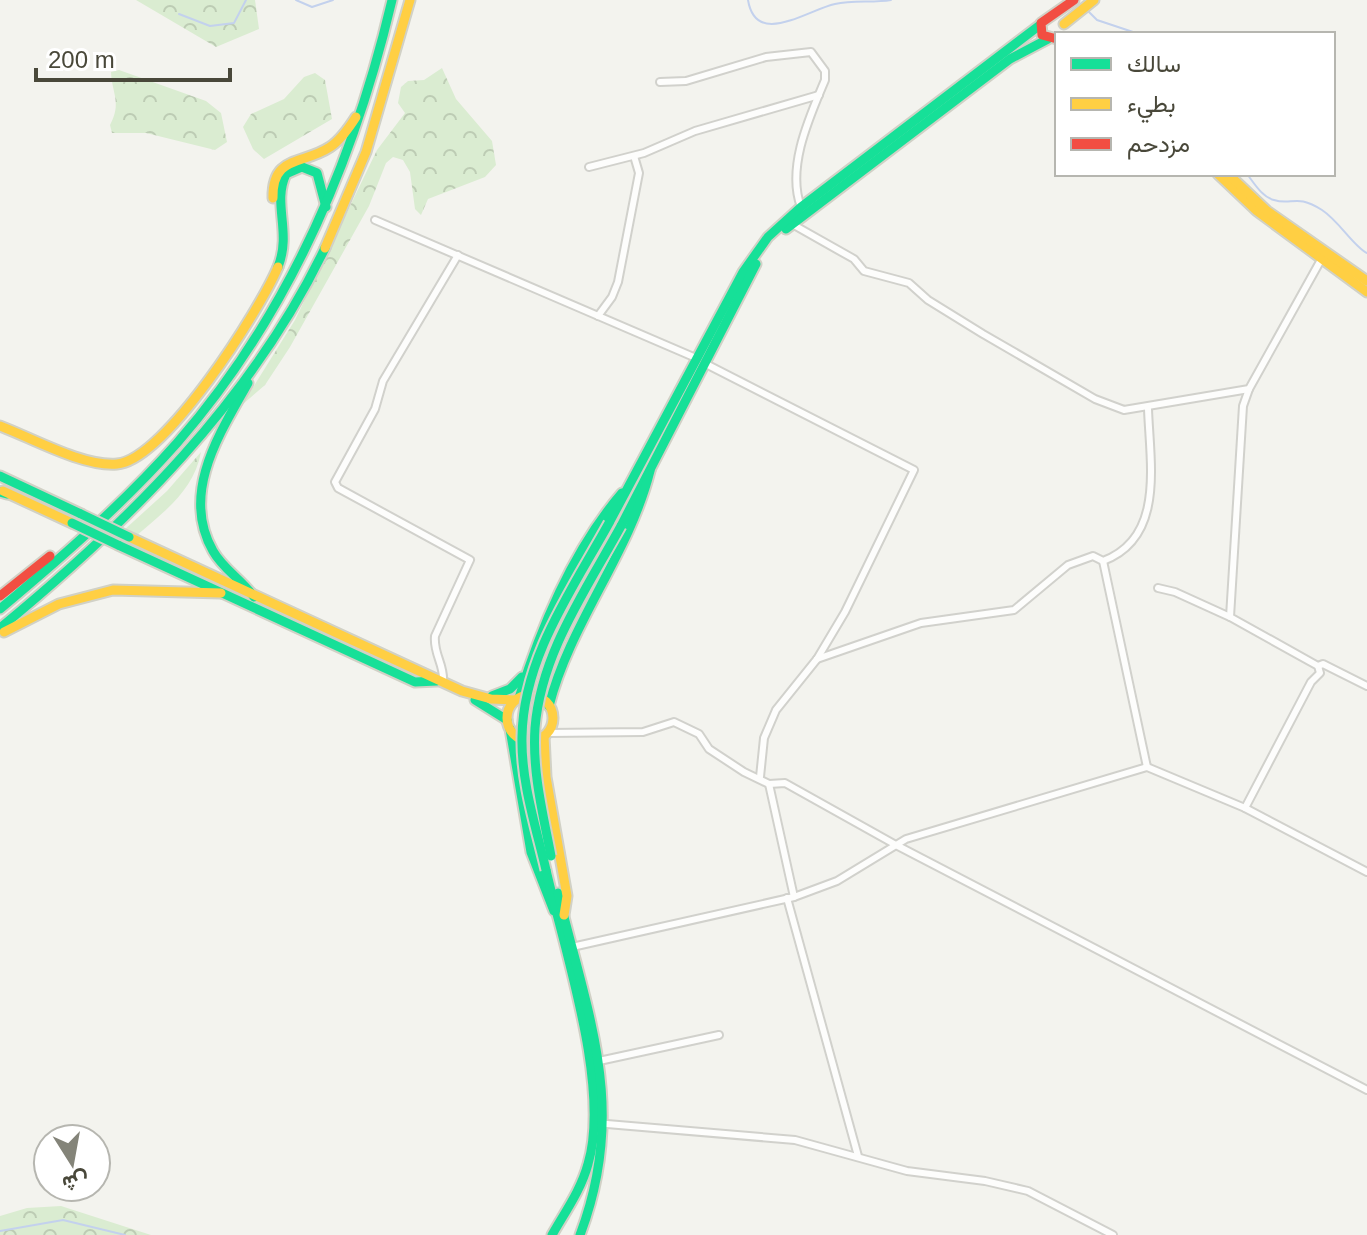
<svg xmlns="http://www.w3.org/2000/svg" width="1367" height="1235" font-family="Helvetica,Vazirmatn,sans-serif">
<defs>
<pattern id="forest-crowns" width="20" height="18" patternUnits="userSpaceOnUse" patternTransform="scale(2)"><rect width="20" height="18" fill="#daecd1"/><path d="M2 6a3 3 0 1 1 6 0M12 15a3 3 0 1 1 6 0" fill="none" stroke="#bdccb4"/></pattern>
</defs>
<rect width="100%" height="100%" fill="#f3f3ee"/>
<g fill="url(#forest-crowns)">
<path d="M 136,0 L 255,0 L 259,29 L 216,47 Z"/>
<path d="M 442,68 L 456,99 L 492,141 L 496,165 L 485,177 L 428,199 L 421,215 L 415,209 L 410,172 L 403,160 L 393,157 L 386,163 L 369,206 L 290,347 L 265,385 L 242,405 L 295,320 L 377,150 L 405,113 L 398,103 L 401,87 L 408,81 L 424,80 Z"/>
<path d="M 119,70 L 206,101 L 221,113 L 227,142 L 215,150 L 146,133 L 112,133 L 110,125 C 122,103 112,94 111,72 Z"/>
<path d="M 315,73 L 325,80 L 332,119 L 264,159 L 253,149 L 243,127 L 251,114 L 284,99 L 304,77 Z"/>
<path d="M 201,452 C 194,490 165,511 136,536 L 123,531 L 167,491 Z"/>
<path d="M 61,1206 L 151,1235 L 0,1235 L 0,1216 L 27,1208 Z"/>
</g>
<g fill="none" stroke-linecap="round" stroke-linejoin="round">
<g stroke="#c3d1ed" stroke-width="2">
<path d="M 296,0 L 312,7 L 333,0"/>
<path d="M 748,0 C 756,48 807,10 835,4 C 853,0 873,3 891,0"/>
<path d="M 1089,12 L 1097,20 L 1139,34"/>
<path d="M 179,14 L 210,26 L 234,23 L 246,0"/>
<path d="M 1247,174 C 1254,183 1262,197 1274,200 C 1292,206 1296,193 1322,210 C 1339,221 1354,247 1367,253"/>
<path d="M 0,1231 L 63,1220 L 125,1235"/>
</g>
<defs>
<g id="street">
<path d="M 660,82 L 686,81 L 766,57 L 811,52 L 825,71 L 825,80 C 810,116 786,167 801,207"/>
<path d="M 589,167 L 644,153 L 695,131 L 819,95"/>
<path d="M 375,220 L 696,358"/>
<path d="M 792,224 L 854,259 L 864,271 L 909,283 L 928,300 L 983,334 L 1095,399 L 1124,410 L 1249,389 L 1322,258"/>
<path d="M 598,316 L 612,297 L 618,282 L 639,173 L 634,156"/>
<path d="M 704,363 L 914,470 L 845,612 L 817,659 L 776,710 L 764,738 L 760,777"/>
<path d="M 1103,561 L 1147,767"/>
<path d="M 1158,588 L 1175,592 L 1230,617"/>
<path d="M 817,659 L 921,623 L 1014,610 L 1068,565 L 1093,556 L 1103,561 C 1165,538 1150,464 1148,409"/>
<path d="M 1318,666 L 1323,664 L 1367,686"/>
<path d="M 443,683 C 445,665 433,654 435,636 L 470,560 L 338,488 L 335,482 L 375,409 L 383,381 L 458,255"/>
<path d="M 548,733 L 643,732 L 674,722 L 699,734 L 709,749 L 744,772 L 769,784 L 785,783 L 896,845 L 1367,1090"/>
<path d="M 769,784 L 794,897"/>
<path d="M 1245,808 L 1311,682 L 1320,673 L 1318,666 L 1230,617 L 1243,406 L 1249,389"/>
<path d="M 787,898 L 858,1156"/>
<path d="M 572,947 L 794,897 L 837,881 L 906,839 L 1147,767 L 1245,808 L 1367,872"/>
<path d="M 599,1061 L 719,1035"/>
<path d="M 607,1124 L 795,1140 L 907,1171 L 985,1181 L 1028,1191 L 1113,1235"/>
</g>
<g id="fast">
<path d="M 786,229 L 1010,59 L 1048,39"/>
<path d="M 278,267 C 292,231 272,204 286,174 L 302,167 L 317,173 L 326,207"/>
<path d="M 248,383 C 220,433 180,493 213,551 C 223,569 242,580 254,597"/>
<path d="M 0,476 L 81,514"/>
<path d="M 0,492 L 7,494"/>
<path d="M 609,523 L 743,272 L 768,237 L 801,207 L 1040,25"/>
<path d="M 621,526 L 756,264"/>
<path d="M 118,545 L 415,682 L 437,681"/>
<path d="M 0,609 C 62,557 123,504 177,443 C 287,317 354,162 392,0"/>
<path d="M 0,628 C 129,522 252,400 325,248"/>
<path d="M 492,696 L 510,689 L 522,677"/>
<path d="M 519,698 C 541,627 573,550 622,493"/>
<path d="M 475,700 L 507,720"/>
<path d="M 549,706 C 570,623 629,554 650,471"/>
<path d="M 510,729 L 531,852 L 554,911"/>
<path d="M 546,870 C 564,949 611,1087 588,1164 C 581,1190 565,1212 552,1235"/>
<path d="M 558,893 C 588,1017 628,1108 580,1235"/>
</g>
<g id="slow">
<path d="M 1064,24 L 1094,0"/>
<path d="M 1218,174 L 1257,211 L 1367,292"/>
<path d="M 1228,174 L 1267,211 L 1367,281"/>
<path d="M 273,198 C 272,155 303,165 330,147 C 341,140 349,128 356,117"/>
<path d="M 325,248 L 366,152 L 410,0"/>
<path d="M 0,426 C 32,438 83,467 117,464 C 165,460 260,310 278,267"/>
<path d="M 3,491 L 72,523"/>
<path d="M 129,537 L 462,691 L 491,699 L 516,700"/>
<path d="M 4,632 L 59,604 L 113,590 L 221,593"/>
<circle cx="530" cy="718" r="23"/>
<path d="M 544,736 L 546,777 L 567,896 L 564,915"/>
</g>
<g id="jam">
<path d="M 1057,39 L 1042,35 L 1041,23 L 1074,0"/>
<path d="M 0,596 L 50,556"/>
</g>
</defs>
<use href="#street" stroke="#d1d1cc" stroke-width="10"/>
<use href="#fast" stroke="#d1d1c6" stroke-width="13"/>
<use href="#slow" stroke="#d1d1c6" stroke-width="13"/>
<use href="#jam" stroke="#d1d1c6" stroke-width="13"/>
<use href="#street" stroke="#fdfdfc" stroke-width="6"/>
<use href="#fast" stroke="#16e098" stroke-width="9"/>
<use href="#slow" stroke="#ffcf43" stroke-width="9"/>
<use href="#jam" stroke="#f24e42" stroke-width="9"/>
<defs>
<g id="fast-bridge">
<path d="M 81,514 L 129,537"/>
<path d="M 72,523 L 118,545"/>
<path d="M 551,856 C 543,814 532,771 535,728 C 541,653 586,590 621,526"/>
<path d="M 546,870 C 536,827 521,782 522,737 C 523,658 572,590 609,523"/>
</g>
</defs>
<use href="#fast-bridge" stroke="#d1d1c6" stroke-width="13" stroke-linecap="butt"/>
<use href="#fast-bridge" stroke="#16e098" stroke-width="9"/>
</g>
<rect x="1055" y="32" width="280" height="144" fill="#ffffff" stroke="#b6b6b0" stroke-width="2"/>
<rect x="1071" y="58" width="40" height="12" fill="#16e098" stroke="#b6b6b0" stroke-width="2"/>
<text x="1127" y="72" font-size="24" fill="#49483a">سالك</text>
<rect x="1071" y="98" width="40" height="12" fill="#ffcf43" stroke="#b6b6b0" stroke-width="2"/>
<text x="1127" y="112" font-size="24" fill="#49483a">بطيء</text>
<rect x="1071" y="138" width="40" height="12" fill="#f24e42" stroke="#b6b6b0" stroke-width="2"/>
<text x="1127" y="152" font-size="24" fill="#49483a">مزدحم</text>
<g transform="translate(72 1163) rotate(169)"><circle r="38" fill="#ffffff" stroke="#b6b6b0" stroke-width="2"/>
<path d="M0-6L14 30L0 20L-14 30Z" fill="#848479"/>
<text y="-12" font-size="22" font-weight="bold" text-anchor="middle" fill="#49483a">ش</text>
</g>
<path d="M36 68v12h194v-12" fill="none" stroke="#49483a" stroke-width="4"/>
<text x="48" y="68" font-size="24" fill="#49483a" stroke="#ffffff" stroke-width="6" paint-order="stroke">200 m</text>
</svg>
